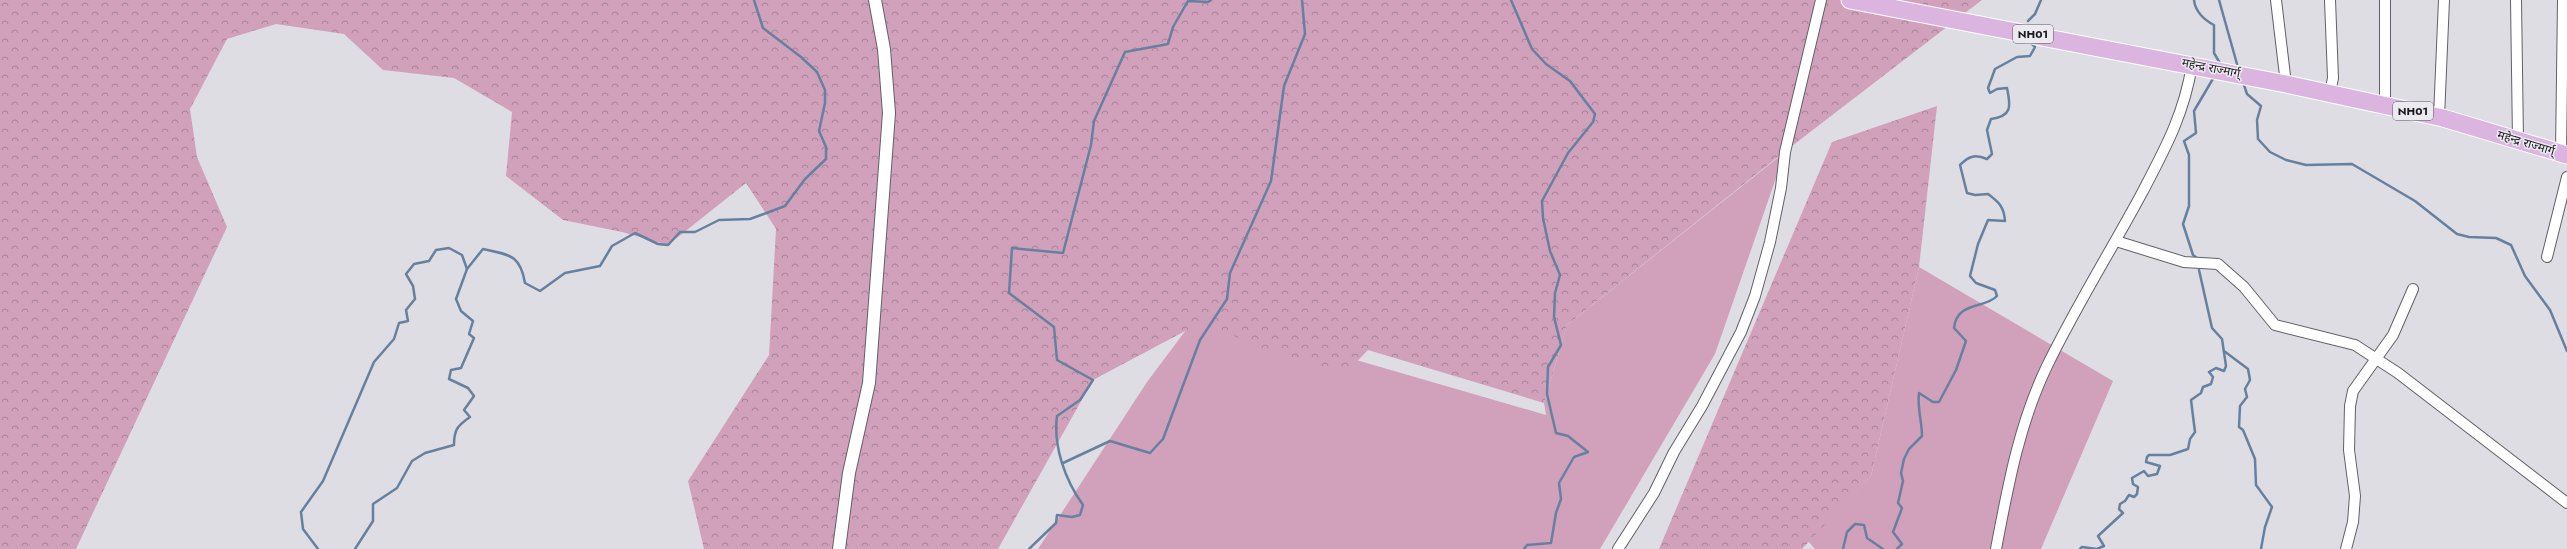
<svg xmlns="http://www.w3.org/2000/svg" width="2567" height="549" font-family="Jost,'Noto Sans Devanagari',sans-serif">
<defs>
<pattern id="forest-crowns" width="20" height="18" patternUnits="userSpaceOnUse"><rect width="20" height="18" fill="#d1a1bb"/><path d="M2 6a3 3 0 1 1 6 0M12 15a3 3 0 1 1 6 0" fill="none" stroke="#a98297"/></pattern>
</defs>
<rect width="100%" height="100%" fill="#dfdde4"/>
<g fill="#d1a1bb">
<path d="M 1785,152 L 1715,354 L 1600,549 L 1038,549 L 1147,382 L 1198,314 L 1546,415 L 1544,403 L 1567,325 Z"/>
<path d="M 1919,267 L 2113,381 L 2041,549 L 1815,549 L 1808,541 L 1871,476 Z"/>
</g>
<g fill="url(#forest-crowns)">
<path d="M 0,0 L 1982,0 L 1779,156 L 1567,325 L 1544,403 L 1368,350 L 1345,374 L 1250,344 L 1204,321 L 1093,380 L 998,549 L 704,549 L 688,481 L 769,355 L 776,229 L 746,183 L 668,245 L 622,232 L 563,220 L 506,176 L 512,112 L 454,78 L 383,70 L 344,34 L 276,24 L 227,39 L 190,109 L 197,157 L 227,227 L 76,549 L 0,549 Z"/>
<path d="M 1937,106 L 1919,267 L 1871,476 L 1802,549 L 1659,549 L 1832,142 Z"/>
</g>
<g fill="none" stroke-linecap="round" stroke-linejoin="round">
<g stroke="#6681a0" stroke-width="2.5">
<path d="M 1511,0 L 1532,49 L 1546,64 L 1570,81 L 1595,114 L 1593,122 L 1568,153 L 1542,201 L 1543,218 L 1550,251 L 1560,275 L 1555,293 L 1554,317 L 1561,345 L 1548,367 L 1547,394 L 1556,433 L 1568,436 L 1588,452 L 1574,457 L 1559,483 L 1561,499 L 1556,513 L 1551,543 L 1527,545 L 1524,549"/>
<path d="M 2194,0 C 2195,11 2204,20 2214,25 L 2214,53 L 2221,65"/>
<path d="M 2219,0 L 2237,64"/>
<path d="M 2028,21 L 2035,14 L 2041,0"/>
<path d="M 2243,82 L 2247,94 L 2261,106 L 2257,120 L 2258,139 L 2270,152 L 2286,160 L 2306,165 L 2352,164 L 2415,201 L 2457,234 L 2469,237 L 2496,238 L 2511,245 L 2525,276 L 2550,310 L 2567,351"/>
<path d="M 2197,258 L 2193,255 L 2183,224 L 2189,206 L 2189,155 L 2184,141 L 2196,133 L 2194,111 L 2214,77"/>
<path d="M 2224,351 L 2248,369 L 2250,380 L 2245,389 L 2247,397 L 2240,406 L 2239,427 L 2243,430 L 2255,459 L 2256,485 L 2272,507 L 2265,527 L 2261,549"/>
<path d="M 1063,463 L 1110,441 L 1150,453 L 1163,439 L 1200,340 L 1227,299 L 1230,273 L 1271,181 L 1284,86 L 1305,34 L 1302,0"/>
<path d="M 318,549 L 303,529 L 301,512 L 323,481 L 374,362 L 394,339 L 399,323 L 408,321 L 406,310 L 415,299 L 413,286 L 406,274 L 414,264 L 429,261 L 436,250 L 449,248 L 462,255 L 467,269 L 483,249 C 509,255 520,254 525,283 L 540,291 L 565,273 L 600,266 L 612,246 L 635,233 L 658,244 L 668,245 L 680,232 L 695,232 L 719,220 L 750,219 L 785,206 L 805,179 L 826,159 L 826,147 L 819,131 L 825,103 L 825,90 L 817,72 L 801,57 L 763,28 L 754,0"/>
<path d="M 355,549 L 373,521 L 373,504 L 397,488 L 412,461 L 425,453 L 454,445 C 454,430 457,426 470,417 L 464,410 L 474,396 L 468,388 L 449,379 L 451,370 L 461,368 L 474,338 L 469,334 L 473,321 L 461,311 L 456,299 L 467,269"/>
<path d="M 1029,549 L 1056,523 L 1057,515 L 1072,517 L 1080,515 L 1083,505 C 1065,480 1053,446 1057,416 L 1080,400 L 1093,380 L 1057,360 L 1054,327 L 1009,293 L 1012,248 L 1063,253 L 1091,145 L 1094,121 L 1125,52 L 1168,44 L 1173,27 L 1188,1 L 1208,2 L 1211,0"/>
<path d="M 1843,549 L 1847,532 L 1855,524 L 1864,525 L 1867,538 L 1883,549"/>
<path d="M 1897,549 L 1902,544 L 1893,532 L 1902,508 L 1898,503 L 1903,481 L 1901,473 L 1904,459 L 1909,449 L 1922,436 C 1922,421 1917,408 1919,393 L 1933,402 L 1939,402 L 1956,370 L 1966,341 L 1954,328 C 1957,301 1985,309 1997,296 L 1995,290 L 1976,283 L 1970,276 L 1978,244 L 1988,220 L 2005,221 C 2004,207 1999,202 1988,194 L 1975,195 L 1967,193 L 1960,165 C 1969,156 1975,154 1987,159 L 1992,154 L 1987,130 L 1991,119 C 2012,116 2011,107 2007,88 L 1997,89 L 1990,93 L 1988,88 L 1995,69 L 2017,57 L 2030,56 L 2035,47 L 2029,41"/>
<path d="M 2080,549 L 2082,547 L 2097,549 L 2104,546 L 2098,536 L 2123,513 L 2119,509 L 2120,504 L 2125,501 L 2129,495 L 2134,497 L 2137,494 L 2138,487 L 2133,484 L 2132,478 L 2144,471 L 2148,476 L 2157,474 L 2160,466 L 2146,462 L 2147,457 L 2149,455 L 2170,455 L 2188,449 L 2190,439 L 2195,432 L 2191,400 L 2201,393 L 2203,387 L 2211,384 L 2213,377 L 2209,372 L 2216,368 L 2224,371 L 2226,366 L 2222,339 L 2212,328 L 2199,270"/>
</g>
<defs>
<g id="minor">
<path d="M 2276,0 L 2286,84"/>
<path d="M 2330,0 L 2333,78 L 2330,93"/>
<path d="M 2516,0 L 2518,140"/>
<path d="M 2385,105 L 2385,0"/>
<path d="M 2439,117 L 2444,0"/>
<path d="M 2561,153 L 2563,0"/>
<path d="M 2116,241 L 2184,262 L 2218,264 L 2244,287 L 2275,325 L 2355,345 L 2398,373 L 2567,503"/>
<path d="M 2547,257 L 2567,177"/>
<path d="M 1618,549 L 1654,493 L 1674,452 L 1702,406 L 1741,332 L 1755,296 L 1770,242 L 1781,188 L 1785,152 L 1821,0"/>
<path d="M 1996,549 C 2008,486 2019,424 2047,366 C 2076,306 2112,249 2143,191 C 2166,147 2184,114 2192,65"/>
<path d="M 2346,549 L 2353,522 L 2355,496 L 2349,450 L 2350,406 L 2353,391 L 2393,335 L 2413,289"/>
</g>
<path id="tertiary" d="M 839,549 L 849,473 L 869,383 L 889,113 L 884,49 L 875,0"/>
<path id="trunk" d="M 1850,0 L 2286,84 L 2443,118 L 2567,155"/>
</defs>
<use href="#minor" stroke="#636167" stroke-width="12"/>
<use href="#tertiary" stroke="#636167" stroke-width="14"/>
<use href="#trunk" stroke="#fff" stroke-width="19"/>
<use href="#minor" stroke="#fff" stroke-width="10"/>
<use href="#tertiary" stroke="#fff" stroke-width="12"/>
<use href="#trunk" stroke="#dbb4e0" stroke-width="17"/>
</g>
<g text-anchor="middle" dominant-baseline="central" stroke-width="3" stroke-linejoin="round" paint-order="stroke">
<g fill="#eceaf1" stroke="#59585b" stroke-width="1">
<rect x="2013" y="25" width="40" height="18" rx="3"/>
<rect x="2393" y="102" width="40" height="18" rx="3"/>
</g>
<g font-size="11" font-weight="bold" fill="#1a191b">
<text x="2033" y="34">NH01</text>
<text x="2413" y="111">NH01</text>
</g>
<g font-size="12" fill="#1a191b" stroke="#eceaf1">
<text transform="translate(2211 68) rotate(11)">महेन्द्र राज्मार्ग्</text>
<text transform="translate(2526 143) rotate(17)">महेन्द्र राज्मार्ग्</text>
</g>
</g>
</svg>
